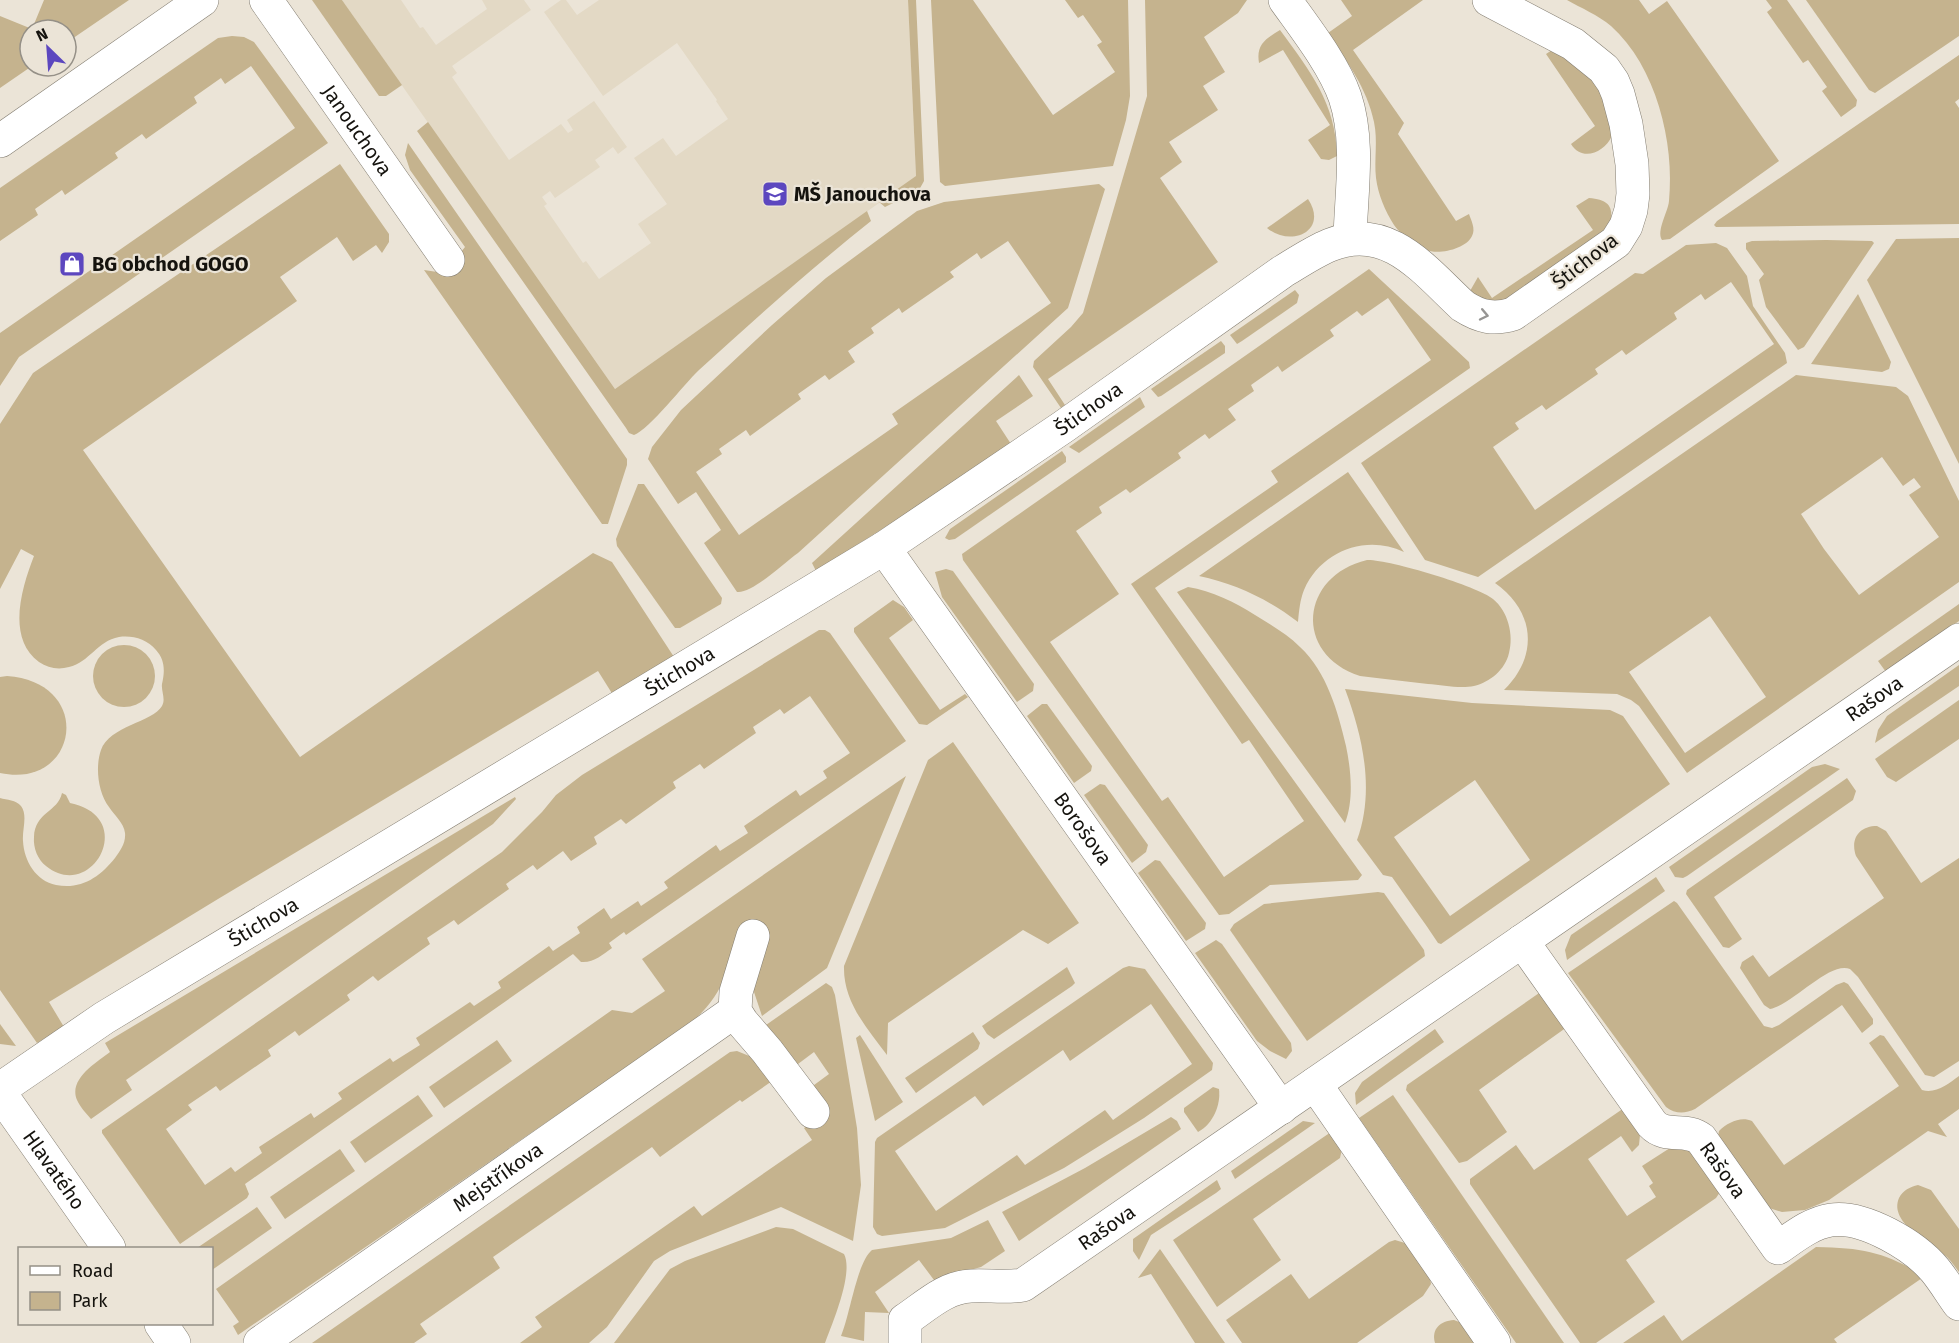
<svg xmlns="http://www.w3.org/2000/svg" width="1959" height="1343" font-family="'Fira Sans',sans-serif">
<rect width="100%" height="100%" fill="#ebe4d7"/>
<path fill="#e3d9c5" d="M 342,0 L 401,0 L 420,28 L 423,27 L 436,45 L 487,9 L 482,0 L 524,0 L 531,10 L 452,66 L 457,73 L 452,77 L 509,160 L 561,124 L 568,133 L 573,130 L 567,120 L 594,101 L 627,147 L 618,154 L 613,147 L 595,160 L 600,167 L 555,198 L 550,191 L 542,197 L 547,204 L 544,206 L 583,263 L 586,261 L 599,279 L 651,243 L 638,224 L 667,204 L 634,158 L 663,138 L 676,156 L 728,119 L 716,101 L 717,100 L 677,43 L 603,96 L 544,12 L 561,0 L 566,0 L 577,15 L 599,0 L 908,0 L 916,177 L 615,389 Z"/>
<g fill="#c5b38e" fill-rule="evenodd">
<path d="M 44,0 L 129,0 L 66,43 L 66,30 L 30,30 L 30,66 L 32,66 L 0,88 L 0,16 L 32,29 Z"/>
<path d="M 312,0 L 342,0 L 402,85 L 386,96 L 379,96 Z"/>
<path d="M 908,0 L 916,0 L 924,181 L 919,190 L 885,207 L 879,202 L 916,176 Z"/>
<path d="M 931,0 L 973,0 L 1053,115 L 1115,72 L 1097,45 L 1102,42 L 1083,15 L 1078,18 L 1065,0 L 1128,0 L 1130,96 L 1126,120 L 1113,166 L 945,186 L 940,182 Z"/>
<path d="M 1145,0 L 1247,0 L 1238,13 L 1204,37 L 1225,72 L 1203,86 L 1218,110 L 1169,142 L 1182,162 L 1160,178 L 1218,262 L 1048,379 L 1065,405 L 1061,408 L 1033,367 L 1034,361 L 1071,327 L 1083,313 L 1147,96 Z"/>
<path d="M 1341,0 L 1423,0 L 1353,50 L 1404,123 L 1398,134 L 1456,221 L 1469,214 C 1471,220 1476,229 1472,236 C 1466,249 1439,255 1426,250 C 1415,246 1401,235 1394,225 C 1385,211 1378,194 1376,178 C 1374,159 1378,141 1374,122 C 1367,88 1347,62 1328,33 L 1352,16 Z"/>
<path d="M 1567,0 L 1639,0 L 1649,14 L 1667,1 L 1779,161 L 1670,239 L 1662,240 C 1656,231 1668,212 1669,201 C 1675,143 1656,66 1611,26 C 1598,15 1581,8 1567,0 Z"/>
<path d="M 1766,0 L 1787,0 L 1857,100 L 1856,106 L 1841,117 L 1822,91 L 1827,87 L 1808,60 L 1803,63 L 1767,12 L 1772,8 Z"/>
<path d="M 1806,0 L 1959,0 L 1959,36 L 1875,93 L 1869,90 Z"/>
<path d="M 1280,30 C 1310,71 1336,103 1337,156 L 1329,160 L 1321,159 L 1308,140 L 1330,125 L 1283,50 L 1259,63 C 1256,45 1265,39 1280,30 Z"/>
<path d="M 232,36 L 244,37 L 254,42 L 328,143 L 19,357 L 0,386 L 0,333 L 295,128 L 251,66 L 225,84 L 221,78 L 194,97 L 197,103 L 146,139 L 142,134 L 115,153 L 118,158 L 65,195 L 62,190 L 35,209 L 38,215 L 0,241 L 0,188 L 218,38 Z"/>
<path d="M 1555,48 L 1584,70 L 1601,91 L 1612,136 C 1604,153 1582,162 1571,144 L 1595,126 L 1546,54 Z"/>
<path d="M 1959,55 L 1959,99 L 1955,102 L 1959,108 L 1959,224 L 1716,227 L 1714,225 L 1717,221 Z"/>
<path d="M 428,122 L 615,389 L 867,211 L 871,221 C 812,268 755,319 699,370 C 684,384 650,429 634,435 L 629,433 L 626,428 L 417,131 Z"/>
<path d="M 408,143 L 627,459 L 627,465 L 608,524 L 602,524 L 424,270 L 444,273 L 465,247 L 410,170 L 405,155 Z"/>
<path d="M 340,164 L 389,234 L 389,242 L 382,253 L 376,245 L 353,261 L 337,237 L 280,277 L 297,301 L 83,450 L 300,757 L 593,553 L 612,562 L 674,657 L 613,695 L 598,671 L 218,899 L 49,1002 L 64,1027 L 37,1043 L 0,990 L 0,798 C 7,800 16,800 21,806 C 28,815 22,830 23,841 C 24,861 36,881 56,885 C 81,890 100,877 115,858 C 120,851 126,843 125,833 C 124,823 114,815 109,807 C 98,792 95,767 101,750 C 109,726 153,722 162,706 C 166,699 161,691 162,684 C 165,671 165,660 156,650 C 147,639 132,635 119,637 C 97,641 90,662 69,667 C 58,670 48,668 39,662 C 6,638 22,587 34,556 L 21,549 L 0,589 L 0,424 L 33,373 Z"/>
<path d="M 1099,184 L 1105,189 L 1068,308 L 798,553 C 785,562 752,594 737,592 L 704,543 L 721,530 L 696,492 L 678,504 L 648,459 L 652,447 L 681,410 L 772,325 L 826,278 L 917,211 L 944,202 ZM 1008,241 L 1051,303 L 892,414 L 898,424 L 739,535 L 696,472 L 722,454 L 719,449 L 746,430 L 750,436 L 801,399 L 798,394 L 825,375 L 829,380 L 855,362 L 848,351 L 874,333 L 871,328 L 899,308 L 902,313 L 954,277 L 950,272 L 977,253 L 981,259 Z"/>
<path d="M 1589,198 C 1613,200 1614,210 1609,231 L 1505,302 L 1484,304 L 1470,291 L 1478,277 L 1492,298 L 1593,230 L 1576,206 Z"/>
<path d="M 1308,199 C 1329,231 1291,248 1267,228 Z"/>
<path d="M 1959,238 L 1959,464 L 1867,280 L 1896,239 Z"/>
<path d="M 1826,240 L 1872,241 L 1874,243 L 1804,347 L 1798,350 L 1766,307 L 1759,280 L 1764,274 L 1746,249 L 1746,243 L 1752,241 Z"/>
<path d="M 1716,243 L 1727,248 L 1747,276 L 1753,306 L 1785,353 L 1787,363 L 1478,577 L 1425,560 L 1361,463 L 1635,273 L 1643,274 L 1686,245 ZM 1731,282 L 1774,344 L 1535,510 L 1493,447 L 1519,429 L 1515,423 L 1542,405 L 1546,410 L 1598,374 L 1595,369 L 1622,350 L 1626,355 L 1677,319 L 1674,313 L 1701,294 L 1705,300 Z"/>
<path d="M 1369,269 L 1469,362 L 1470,368 L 1155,588 L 1362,875 L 1358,880 L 1270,885 L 1229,914 L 1219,915 L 963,560 L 962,554 ZM 1388,298 L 1431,360 L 1271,471 L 1278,482 L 1131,584 L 1242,744 L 1249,740 L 1304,821 L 1224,877 L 1168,797 L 1162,801 L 1050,642 L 1119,594 L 1076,531 L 1102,513 L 1099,507 L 1126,489 L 1130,493 L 1181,458 L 1178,453 L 1205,434 L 1209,439 L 1236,420 L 1228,409 L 1254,391 L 1251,385 L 1278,366 L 1282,372 L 1334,336 L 1330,330 L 1357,311 L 1362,316 Z"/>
<path d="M 1295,290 L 1299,295 L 1297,303 L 1242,341 L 1237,344 L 1230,335 Z"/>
<path d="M 1858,294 L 1891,362 L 1889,369 L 1882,372 L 1811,364 Z"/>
<path d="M 1221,341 L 1225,346 L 1225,353 L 1161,396 L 1158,397 L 1151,389 Z"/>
<path d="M 1019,375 L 1033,396 L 996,421 L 1011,444 L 920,505 L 816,571 L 812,563 Z"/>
<path d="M 1796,375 L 1896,387 L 1908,396 L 1959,501 L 1959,582 L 1687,773 L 1639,706 L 1631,700 L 1617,694 L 1504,690 C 1539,656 1535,611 1495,583 ZM 1882,457 L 1903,486 L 1914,478 L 1921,487 L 1909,495 L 1939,537 L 1859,595 L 1824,549 L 1801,514 ZM 1710,616 L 1766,697 L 1685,753 L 1629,672 Z"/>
<path d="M 1140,397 L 1145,407 L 1079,453 L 1069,447 Z"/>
<path d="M 1062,451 L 1066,457 L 1066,462 L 955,539 L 949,540 L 945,538 L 950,529 Z"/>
<path d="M 1348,472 L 1404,552 C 1366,534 1321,551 1304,590 C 1300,600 1299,611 1298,622 C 1268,599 1236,584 1199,576 Z"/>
<path d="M 638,484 L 644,484 L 722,598 L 721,604 L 680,628 L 675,628 L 617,546 L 616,539 Z"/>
<path d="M 1367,560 C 1387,559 1478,586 1493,599 C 1508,611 1514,635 1509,653 C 1505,670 1490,682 1474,686 C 1460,689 1442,685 1428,684 C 1405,681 1382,679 1360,676 C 1293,654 1300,576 1367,560 Z"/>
<path d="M 946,569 L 953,571 L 1034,684 L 1033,691 L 1017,702 L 942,597 L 935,572 Z"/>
<path d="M 1188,587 C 1212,591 1235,602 1255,615 C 1271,625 1287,634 1300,647 C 1327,672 1338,712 1346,746 C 1351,770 1354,800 1345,823 L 1177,592 Z"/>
<path d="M 893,600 L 904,607 L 913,620 L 889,638 L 940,710 L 965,694 L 968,697 L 927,725 L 919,724 L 854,632 L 854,628 Z"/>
<path d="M 1959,604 L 1959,621 L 1886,672 L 1878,661 Z"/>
<path d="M 819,630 L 825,630 L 830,633 L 906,741 L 626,935 L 624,932 L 609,943 L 612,948 C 602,955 594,963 581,962 L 573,954 L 245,1184 L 249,1194 L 247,1198 L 180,1244 L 102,1133 L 102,1130 L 502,852 L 542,812 L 556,795 L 582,775 ZM 810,696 L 850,753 L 823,771 L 827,778 L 800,796 L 796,790 L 744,826 L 748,833 L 720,851 L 716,845 L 664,882 L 668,888 L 641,906 L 638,901 L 611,919 L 604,908 L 577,927 L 580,933 L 553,951 L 549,946 L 498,982 L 501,988 L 474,1006 L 470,1002 L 416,1038 L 420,1045 L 393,1062 L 390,1058 L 338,1093 L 342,1099 L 314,1118 L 311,1113 L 259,1147 L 262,1153 L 235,1172 L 231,1167 L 205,1185 L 166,1129 L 192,1110 L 188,1105 L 216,1086 L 220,1091 L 271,1056 L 268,1050 L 295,1031 L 299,1036 L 350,1000 L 347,995 L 373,976 L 378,981 L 430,944 L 427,938 L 454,920 L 458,925 L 509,889 L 506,884 L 533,865 L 537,870 L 563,851 L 571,861 L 597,844 L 594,837 L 621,819 L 626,824 L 676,788 L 673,782 L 700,764 L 704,769 L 756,733 L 753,727 L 780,709 L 784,714 Z"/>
<circle cx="124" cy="676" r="31"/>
<path d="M 1959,665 L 1959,686 L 1875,743 L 1878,730 L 1887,716 Z"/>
<path d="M 7,676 C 95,682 79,790 0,773 L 0,677 Z"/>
<path d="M 1345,689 L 1472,703 L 1610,710 L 1623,716 L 1670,784 L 1441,944 L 1438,943 C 1423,920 1407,899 1392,877 L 1383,875 L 1357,840 C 1375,791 1363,737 1345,689 ZM 1475,780 L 1530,860 L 1450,916 L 1394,837 Z"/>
<path d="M 1959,700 L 1959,739 L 1896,782 L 1887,777 L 1875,759 Z"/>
<path d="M 1042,704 L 1047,704 L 1092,766 L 1091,771 L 1074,783 L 1027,716 Z"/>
<path d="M 953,742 L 1079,923 L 1048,944 L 1023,930 L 888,1023 L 887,1055 C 867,1028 843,1002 844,966 L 928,760 Z"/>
<path d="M 1825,764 L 1840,769 L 1687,876 L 1683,878 L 1675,877 L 1669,867 L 1812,767 Z"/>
<path d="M 906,776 L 827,968 L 762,1016 L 754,992 L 754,983 L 768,932 L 741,924 C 729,966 726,992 692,1022 L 238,1335 L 233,1326 L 239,1322 L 216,1289 L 612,1010 L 632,1013 L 665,991 L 642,959 Z"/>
<path d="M 1847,778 L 1856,791 L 1853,800 L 1714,897 L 1742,939 L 1729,948 L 1723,947 L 1686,894 L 1687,890 Z"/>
<path d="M 1100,784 L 1105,785 L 1148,845 L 1146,852 L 1132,863 L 1084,795 Z"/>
<path d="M 62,793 L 66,795 L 70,803 C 139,817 92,903 46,866 C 38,860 33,848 34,837 C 35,812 58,812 62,793 Z"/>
<path d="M 515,797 L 516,799 L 493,824 L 126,1080 L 132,1090 L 91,1119 C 86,1113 80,1107 77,1100 C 68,1079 97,1062 110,1052 L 105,1043 Z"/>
<path d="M 1877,826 L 1886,831 L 1921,883 L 1959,858 L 1959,1061 L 1934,1077 L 1925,1075 L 1858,977 L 1850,969 C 1829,961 1794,1004 1770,1009 L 1764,1005 L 1740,968 L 1742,962 L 1753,955 L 1769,977 L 1884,898 L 1856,856 C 1850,839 1859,826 1877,826 Z"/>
<path d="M 1155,860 L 1160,861 L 1206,923 L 1205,929 L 1186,941 L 1138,873 Z"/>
<path d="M 1656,877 L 1665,891 L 1567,960 L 1565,950 L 1571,935 Z"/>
<path d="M 1378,892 L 1384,893 L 1424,950 L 1425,956 L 1307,1041 L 1230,930 L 1234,924 L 1264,904 Z"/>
<path d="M 1674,901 L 1677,903 L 1764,1026 L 1772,1028 L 1779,1025 L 1836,985 L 1844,982 L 1848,984 L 1873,1019 L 1873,1024 L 1862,1033 L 1842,1005 L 1695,1109 C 1685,1114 1675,1114 1666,1107 L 1568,973 Z"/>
<path d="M 1216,940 L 1222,944 L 1291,1043 L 1292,1051 L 1286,1059 L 1270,1051 L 1257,1041 L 1195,953 Z"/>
<path d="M 1129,966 L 1145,969 L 1213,1063 L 1212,1070 L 1144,1118 L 1064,1168 L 945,1228 L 882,1236 L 877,1234 L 873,1227 L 875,1142 L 877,1138 L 1123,968 ZM 1151,1004 L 1192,1064 L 1113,1120 L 1105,1110 L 1025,1165 L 1017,1155 L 936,1211 L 895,1151 L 975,1096 L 983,1106 L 1063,1050 L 1070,1061 Z"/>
<path d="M 1067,967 L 1075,983 L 1072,986 L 994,1039 L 987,1034 L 982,1026 Z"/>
<path d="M 826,983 L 832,987 L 835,995 L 857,1128 L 861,1185 L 853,1241 L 781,1207 L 670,1251 L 654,1261 L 607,1327 L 589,1343 L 520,1343 L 542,1327 L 535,1317 L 694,1206 L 702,1216 L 812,1140 L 804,1128 L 827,1113 L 810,1088 L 829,1074 L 814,1052 L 794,1067 L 766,1025 Z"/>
<path d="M 1542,991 L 1567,1027 L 1479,1090 L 1507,1132 L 1467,1161 L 1459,1163 L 1406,1090 L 1407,1085 Z"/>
<path d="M 0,1024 L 16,1046 L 0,1044 Z"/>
<path d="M 1435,1029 L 1444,1042 L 1356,1105 L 1355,1093 L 1362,1082 Z"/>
<path d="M 973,1032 L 980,1043 L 978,1049 L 916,1093 L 905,1078 Z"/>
<path d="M 860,1035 L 903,1102 L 875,1121 L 856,1038 Z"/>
<path d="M 1880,1035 L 1884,1036 L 1922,1090 C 1936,1094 1948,1084 1959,1076 L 1959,1109 L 1938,1124 L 1947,1137 L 1928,1131 L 1829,1200 L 1805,1210 L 1793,1211 L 1782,1212 L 1766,1207 L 1718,1136 L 1719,1131 C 1728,1122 1741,1116 1752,1121 L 1784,1165 L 1899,1086 L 1869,1043 Z"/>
<path d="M 497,1040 L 512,1061 L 444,1108 L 429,1087 Z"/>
<path d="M 737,1051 L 759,1060 L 775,1079 L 742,1102 L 740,1100 L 660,1157 L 652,1147 L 493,1257 L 500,1268 L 420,1324 L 427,1334 L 414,1343 L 312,1343 L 730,1052 Z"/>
<path d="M 1213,1087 L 1219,1089 C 1221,1105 1213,1124 1198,1132 L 1184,1112 L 1184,1108 Z"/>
<path d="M 418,1095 L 433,1116 L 365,1163 L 350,1142 Z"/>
<path d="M 1393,1095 L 1564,1343 L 1516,1343 L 1359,1118 Z"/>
<path d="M 1624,1108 L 1640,1135 L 1639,1145 L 1632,1152 L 1621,1136 L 1588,1159 L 1627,1216 L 1656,1197 L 1649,1186 L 1653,1183 L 1642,1166 L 1673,1146 L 1684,1143 L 1720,1192 L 1716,1198 L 1626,1260 L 1655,1302 L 1596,1343 L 1580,1343 L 1470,1184 L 1470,1179 L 1516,1145 L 1534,1170 Z"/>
<path d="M 1171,1117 L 1177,1121 L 1181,1129 L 1019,1241 L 1002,1212 L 1085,1168 Z"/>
<path d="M 1303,1121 L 1315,1123 L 1235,1179 L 1231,1171 Z"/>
<path d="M 1331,1132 L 1342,1149 L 1340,1158 L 1253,1219 L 1281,1260 L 1217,1307 L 1173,1240 Z"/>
<path d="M 340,1149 L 355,1171 L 285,1219 L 270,1197 Z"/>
<path d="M 1217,1180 L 1221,1189 L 1216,1193 L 1151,1235 L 1139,1260 L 1133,1251 L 1133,1239 Z"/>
<path d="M 1918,1185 L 1931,1190 L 1959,1229 L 1959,1272 C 1955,1267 1952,1262 1947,1257 C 1932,1244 1888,1223 1899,1198 C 1903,1190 1910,1187 1918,1185 Z"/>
<path d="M 257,1207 L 272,1228 L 212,1270 L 212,1248 L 197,1248 Z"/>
<path d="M 988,1220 L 1005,1251 L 981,1267 L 934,1280 L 919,1260 L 875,1292 L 889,1313 L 865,1312 L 864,1341 L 841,1336 C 850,1315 857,1262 872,1250 L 951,1238 Z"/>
<path d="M 776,1227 L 793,1229 L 844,1254 C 854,1273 832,1324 825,1343 L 614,1343 L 670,1269 L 685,1261 Z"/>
<path d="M 1395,1240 L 1405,1243 L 1430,1278 L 1431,1284 L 1423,1296 L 1357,1343 L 1242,1343 L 1226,1320 L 1291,1274 L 1309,1299 L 1389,1242 Z"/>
<path d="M 1816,1247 C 1865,1248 1883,1252 1925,1276 L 1834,1339 L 1837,1343 L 1623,1343 L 1664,1315 L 1682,1341 Z"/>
<path d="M 1160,1249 L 1225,1343 L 1195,1343 L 1151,1274 L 1138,1278 Z"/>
<path d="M 1454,1320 L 1459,1322 L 1475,1343 L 1435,1343 C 1431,1329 1440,1321 1454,1320 Z"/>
</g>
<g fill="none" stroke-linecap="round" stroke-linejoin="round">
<defs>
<g id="minor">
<path id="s1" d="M 266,0 L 448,260"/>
<path d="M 1285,0 C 1305,28 1334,65 1345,97 C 1360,142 1351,193 1350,239"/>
<path d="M 0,141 L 202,0"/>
<path id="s2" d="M 884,548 L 1281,1108"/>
<path d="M 753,936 L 736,992 L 735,1011 L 742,1022 L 767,1051 L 813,1112"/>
<path id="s3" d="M 1522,941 L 1652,1124 C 1666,1139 1686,1127 1701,1139 L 1778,1248 C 1794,1237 1811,1223 1831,1220 C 1864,1215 1915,1246 1935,1270 C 1944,1281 1951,1293 1959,1304"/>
<path d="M 1315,1084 L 1494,1343"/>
<path id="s4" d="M 0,1089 L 104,1018 L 884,548 L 1063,427 L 1282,272 C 1297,263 1313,252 1330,245 C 1388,221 1425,271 1463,306 C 1480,317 1494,320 1513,314 L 1616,242 L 1626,226 L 1631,210 L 1633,194 L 1632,164 L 1626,124 L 1618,94 L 1613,82 L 1604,69 L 1573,44 L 1489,0"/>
<path id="s5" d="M 0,1093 L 109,1248"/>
<path d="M 161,1324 L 174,1343"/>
<path id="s6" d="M 260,1343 L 735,1011"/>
<path id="s7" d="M 905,1343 L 905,1320 C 926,1306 945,1287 971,1286 C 989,1285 1005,1288 1023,1285 L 1959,640"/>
</g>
</defs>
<use href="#minor" stroke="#847e72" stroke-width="34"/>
<use href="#minor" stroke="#fff" stroke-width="33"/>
</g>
<defs><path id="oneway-chevron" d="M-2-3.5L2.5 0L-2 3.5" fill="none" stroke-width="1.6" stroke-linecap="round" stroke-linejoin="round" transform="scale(1.5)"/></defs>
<use stroke="#969593" href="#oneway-chevron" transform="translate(1484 315) rotate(12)"/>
<defs>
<symbol id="school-square" viewBox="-11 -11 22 22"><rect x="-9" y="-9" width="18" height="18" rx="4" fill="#5c47bf" stroke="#ebe4d7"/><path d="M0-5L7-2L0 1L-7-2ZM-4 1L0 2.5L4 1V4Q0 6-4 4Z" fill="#fff"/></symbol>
<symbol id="shop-square" viewBox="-11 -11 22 22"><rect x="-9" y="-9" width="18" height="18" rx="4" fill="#5c47bf" stroke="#ebe4d7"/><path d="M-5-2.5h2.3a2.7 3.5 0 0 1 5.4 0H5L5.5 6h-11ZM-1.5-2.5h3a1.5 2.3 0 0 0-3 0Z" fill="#fff"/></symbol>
</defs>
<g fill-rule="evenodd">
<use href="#school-square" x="760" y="179" width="30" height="30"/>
<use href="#shop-square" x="57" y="249" width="30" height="30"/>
</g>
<g text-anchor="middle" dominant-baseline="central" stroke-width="4.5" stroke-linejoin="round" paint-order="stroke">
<g font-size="20" fill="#15130e" stroke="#ebe4d7">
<text stroke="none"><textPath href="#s1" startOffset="159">Janouchova</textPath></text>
<text transform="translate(1585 261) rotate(-38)">Štichova</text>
<text stroke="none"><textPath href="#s4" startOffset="1284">Štichova</textPath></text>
<text stroke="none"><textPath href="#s4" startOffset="798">Štichova</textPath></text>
<text stroke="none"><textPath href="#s7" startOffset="1184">Rašova</textPath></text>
<text stroke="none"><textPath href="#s2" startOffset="344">Borošova</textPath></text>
<text stroke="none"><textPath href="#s4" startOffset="312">Štichova</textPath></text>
<text stroke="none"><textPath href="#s3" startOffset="315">Rašova</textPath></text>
<text stroke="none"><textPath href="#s5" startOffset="94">Hlavatého</textPath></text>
<text stroke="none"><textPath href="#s6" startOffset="290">Mejstříkova</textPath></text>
<text stroke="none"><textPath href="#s7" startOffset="252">Rašova</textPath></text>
</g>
<g font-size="20" font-weight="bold" fill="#15130e" stroke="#ebe4d7" text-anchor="start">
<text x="794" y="194">MŠ Janouchova</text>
<text x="92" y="264">BG obchod GOGO</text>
</g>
</g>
<rect x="18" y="1247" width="195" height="78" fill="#ebe4d7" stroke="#959087" stroke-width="1.5"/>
<rect x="30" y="1266" width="30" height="9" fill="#ffffff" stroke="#959087" stroke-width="1.5"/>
<text x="72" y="1277" font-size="18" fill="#15130e">Road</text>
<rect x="30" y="1292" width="30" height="18" fill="#c5b38e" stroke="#959087" stroke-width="1.5"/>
<text x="72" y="1307" font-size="18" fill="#15130e">Park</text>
<g transform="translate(48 48) rotate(335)"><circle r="28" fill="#ebe4d7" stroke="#959087" stroke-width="1.5"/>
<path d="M0-4.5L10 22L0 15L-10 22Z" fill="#5c47bf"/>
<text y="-9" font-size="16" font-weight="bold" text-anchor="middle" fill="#15130e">N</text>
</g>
</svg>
